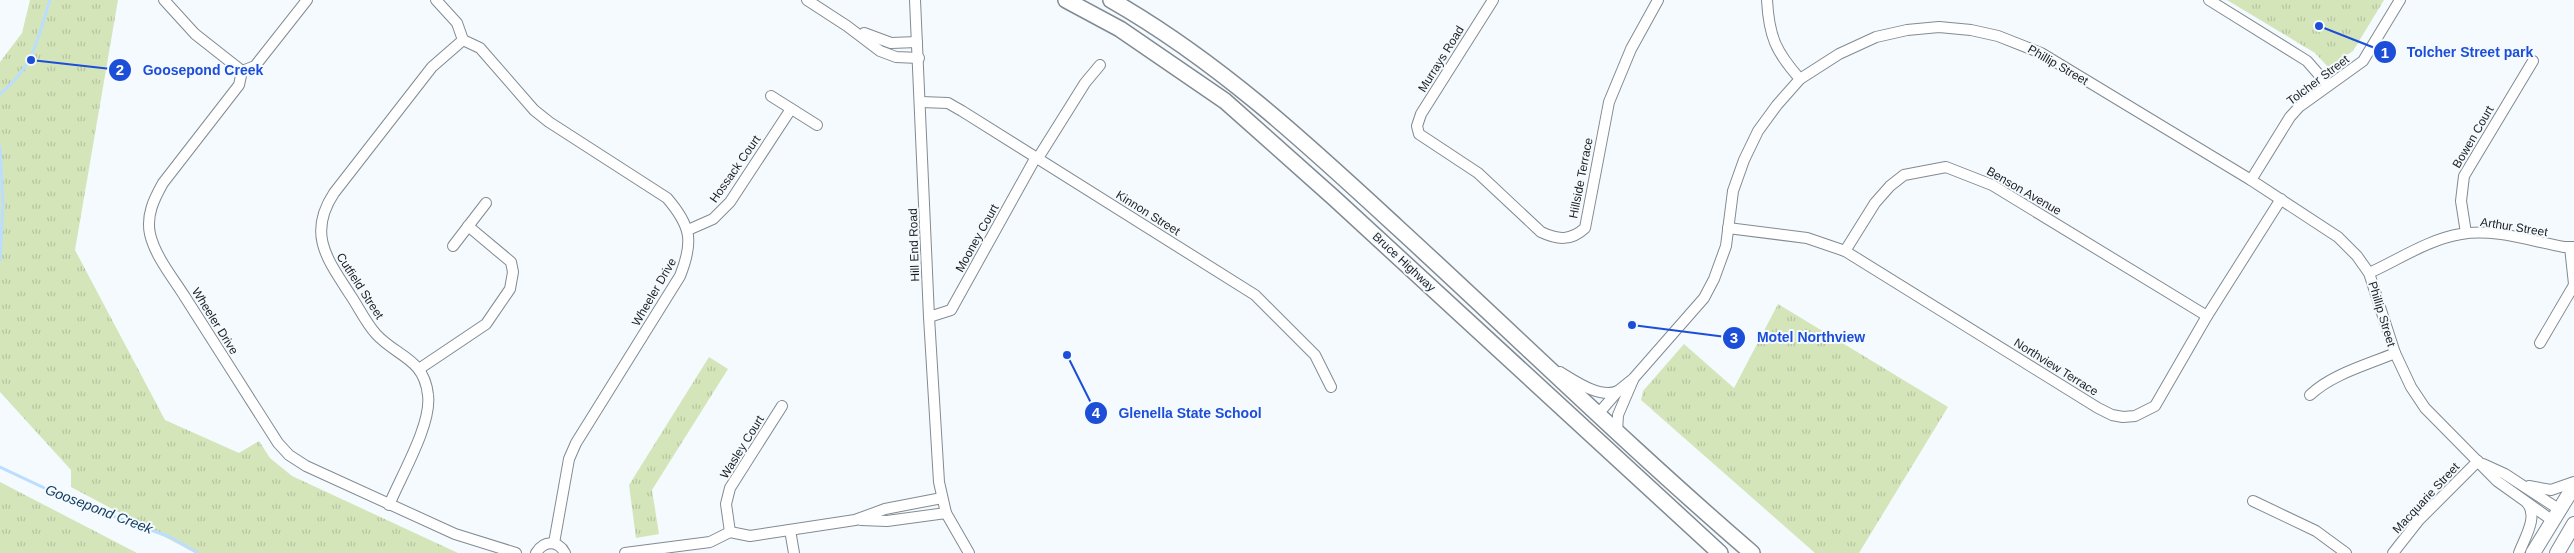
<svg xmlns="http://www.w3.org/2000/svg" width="2574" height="553" font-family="Arial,sans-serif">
<defs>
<pattern id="grass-tufts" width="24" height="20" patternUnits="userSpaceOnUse" patternTransform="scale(1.25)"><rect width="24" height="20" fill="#d5e5ba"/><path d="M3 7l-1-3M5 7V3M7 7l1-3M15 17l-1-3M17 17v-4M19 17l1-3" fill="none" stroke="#b6c4a0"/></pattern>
</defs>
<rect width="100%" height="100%" fill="#f4fafe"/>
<g fill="url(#grass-tufts)">
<path d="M 30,0 L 118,0 L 75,250 L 165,420 L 239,453 L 259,441 L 270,458 L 292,476 L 458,553 L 195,553 L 71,487 L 71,470 L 0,392 L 0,62 L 22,33 Z"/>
<path d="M 2227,0 L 2384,0 L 2353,51 L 2328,67 L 2315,53 Z"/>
<path d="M 1778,304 L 1948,407 L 1859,553 L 1815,553 L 1641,400 L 1643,391 L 1684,344 L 1734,388 Z"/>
<path d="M 709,357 L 728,369 L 652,490 L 659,534 L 636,538 L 629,485 Z"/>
<path d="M 0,482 L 137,553 L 0,553 Z"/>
</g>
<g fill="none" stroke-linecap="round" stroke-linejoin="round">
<g stroke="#bbddfe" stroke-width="3">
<path d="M 0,94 C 34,66 37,40 50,0"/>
<path d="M 0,147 L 3,204 L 0,260"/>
<path d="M 0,467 L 72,501 L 170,537 L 198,553"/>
</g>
<defs>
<g id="minor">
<path d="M 164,0 L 195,34 L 242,71"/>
<path d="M 307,0 L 255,66 L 242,71 L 239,85 L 163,183 C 154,199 146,215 150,234 C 155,256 173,278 185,297 C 216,346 247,394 278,443 L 289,455 L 306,466 L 455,534 L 516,553"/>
<path d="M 436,0 L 457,23 L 463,40 L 480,48 L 534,110 L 549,122 L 667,198 C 691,226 694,241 680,276 L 576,443 L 569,459 L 554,543"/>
<path d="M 807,0 L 847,26 L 880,51 L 896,57 L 919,58"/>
<path d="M 915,0 L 929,317 L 939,482 L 946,513 L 969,553"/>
<path d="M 1493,0 L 1421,114 L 1417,126 L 1419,134 L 1478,173 L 1541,232 C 1558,240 1571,241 1585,228 L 1609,102 L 1631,49 L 1658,0"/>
<path d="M 1767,0 C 1769,37 1776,52 1800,79"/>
<path d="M 2209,0 L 2307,61 L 2328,85"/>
<path d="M 864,33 L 891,43 L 917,42"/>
<path d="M 771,96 L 817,125"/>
<path d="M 921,102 L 948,103 L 962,111 L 1255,295 L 1315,355 L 1331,387"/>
<path d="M 1038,158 L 1085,83 L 1100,65"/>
<path d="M 2251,180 L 2290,117 L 2299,107 L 2363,61 L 2400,0"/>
<path d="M 1728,228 L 1807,238 L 1845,251 L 2098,408 L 2112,415 L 2123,417 L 2135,416 L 2155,406 L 2207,316 L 2281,199"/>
<path d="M 688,230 L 713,219 L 730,202 L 791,109"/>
<path d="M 2466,233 L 2461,201 L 2464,176 L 2533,61"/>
<path d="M 453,246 L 486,203"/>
<path d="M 2570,247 L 2574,284"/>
<path d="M 1845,251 L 1875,203 L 1890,186 L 1904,175 L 1946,167 L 1992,185 L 2207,316"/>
<path d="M 2369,273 C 2398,260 2429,239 2461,234 C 2494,228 2531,241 2564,247 L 2574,247"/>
<path d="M 929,317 L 951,310 L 1036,157"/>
<path d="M 2540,343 L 2574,285"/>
<path d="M 419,369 L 486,324 L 510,289 L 513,272 L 511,262 L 468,226"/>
<path d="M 1560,372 C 1575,381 1600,399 1618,391"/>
<path d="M 2310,395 C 2332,374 2367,365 2395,353"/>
<path d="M 1598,414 L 1618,391 L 1633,379 L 1704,298 L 1714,279 L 1726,246 L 1733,191 L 1744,160 L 1758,131 L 1777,105 L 1800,79 L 1839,54 L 1876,37 L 1907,30 L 1939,27 L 1971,30 L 1998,36 L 2041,53 L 2251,180 L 2338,237 L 2357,256 L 2369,273 L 2395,353 L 2411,387 L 2425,408 L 2497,481 L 2553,521"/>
<path d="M 1617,432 L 1618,415 L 1633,380"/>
<path d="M 2483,464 L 2505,474 L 2560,510"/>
<path d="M 2529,486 L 2551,490 L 2574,482"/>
<path d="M 2253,501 L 2316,531 L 2346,553"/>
<path d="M 389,505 C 401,476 432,424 428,395 C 424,358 397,357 376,334 C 366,323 359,308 351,296 C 327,259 307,234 334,193 L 432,67 L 463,40"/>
<path d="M 861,520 L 887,521 L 946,513"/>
<path d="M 790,530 L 794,553"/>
<path d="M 730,532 L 726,504 L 730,488 L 782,406"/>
<path d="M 536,553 C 544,540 558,540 565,553"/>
<path d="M 625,553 L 710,542 L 730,532 L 750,536 L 855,520 L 885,509 L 942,498"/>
<path d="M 2393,553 L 2419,520 L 2478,461"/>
<path d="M 2519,553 C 2524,539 2539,516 2527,503"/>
</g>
<g id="major">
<path d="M 2533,553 L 2574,486"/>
<path d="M 2557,553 L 2574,524"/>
</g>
<g id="highway">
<path d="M 1066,0 L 1120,29 L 1225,101 L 1334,198 L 1720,553"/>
<path d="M 1111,0 C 1218,61 1307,144 1397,227 C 1516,336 1630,448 1752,553"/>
</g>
</defs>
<use href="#minor" stroke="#828b92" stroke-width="12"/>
<use href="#major" stroke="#828b92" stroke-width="16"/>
<use href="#highway" stroke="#828b92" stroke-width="18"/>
<use href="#minor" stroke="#fff" stroke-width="10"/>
<use href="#major" stroke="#fff" stroke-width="14"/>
<use href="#highway" stroke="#fff" stroke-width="15"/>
</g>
<g text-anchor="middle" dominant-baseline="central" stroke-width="4" stroke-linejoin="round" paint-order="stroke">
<g font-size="12" fill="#1c1f22" stroke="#f4fafe">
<text transform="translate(1441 59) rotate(-58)">Murrays Road</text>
<text transform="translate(2058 65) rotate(30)">Phillip Street</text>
<text transform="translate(2318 80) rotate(-37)">Tolcher Street</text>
<text transform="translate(2473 137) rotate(-60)">Bowen Court</text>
<text transform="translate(735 169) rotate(-55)">Hossack Court</text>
<text transform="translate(1581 178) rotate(-79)">Hillside Terrace</text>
<text transform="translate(2024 191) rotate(30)">Benson Avenue</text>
<text transform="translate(1148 213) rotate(32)">Kinnon Street</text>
<text transform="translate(2514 227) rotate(9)">Arthur Street</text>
<text transform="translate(977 238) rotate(-61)">Mooney Court</text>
<text transform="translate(914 245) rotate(-92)">Hill End Road</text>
<text transform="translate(1404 262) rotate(43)">Bruce Highway</text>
<text transform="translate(360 286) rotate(57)">Cutfield Street</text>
<text transform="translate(654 292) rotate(-60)">Wheeler Drive</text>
<text transform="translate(2382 314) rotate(73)">Phillip Street</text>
<text transform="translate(215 321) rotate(58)">Wheeler Drive</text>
<text transform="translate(2056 367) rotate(32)">Northview Terrace</text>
<text transform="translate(742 447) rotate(-58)">Wasley Court</text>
<text transform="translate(2426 498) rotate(-47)">Macquarie Street</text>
</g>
<g font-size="14" font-style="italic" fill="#143e61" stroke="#f4fafe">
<text transform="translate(99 509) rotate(21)">Goosepond Creek</text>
</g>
</g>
<path fill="none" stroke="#1d4ed8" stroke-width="2" d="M2319 26L2385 52M31 60L120 70M1632 325L1734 338M1067 355L1096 413"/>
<g fill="#1d4ed8" stroke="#f4fafe" stroke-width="2">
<circle cx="2319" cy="26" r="5"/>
<circle cx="31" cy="60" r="5"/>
<circle cx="1632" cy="325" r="5"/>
<circle cx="1067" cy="355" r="5"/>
<circle cx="2385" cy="52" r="12"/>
<circle cx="120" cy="70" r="12"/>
<circle cx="1734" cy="338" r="12"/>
<circle cx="1096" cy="413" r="12"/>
</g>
<g font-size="15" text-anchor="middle" font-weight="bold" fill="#fff">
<text x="2385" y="58">1</text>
<text x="120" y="75">2</text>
<text x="1734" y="343">3</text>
<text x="1096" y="418">4</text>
</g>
<g font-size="14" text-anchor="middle" font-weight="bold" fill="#1d4ed8" stroke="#f4fafe" stroke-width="4" stroke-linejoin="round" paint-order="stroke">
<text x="2470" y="57">Tolcher Street park</text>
<text x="203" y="75">Goosepond Creek</text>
<text x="1811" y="342">Motel Northview</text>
<text x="1190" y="418">Glenella State School</text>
</g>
</svg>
